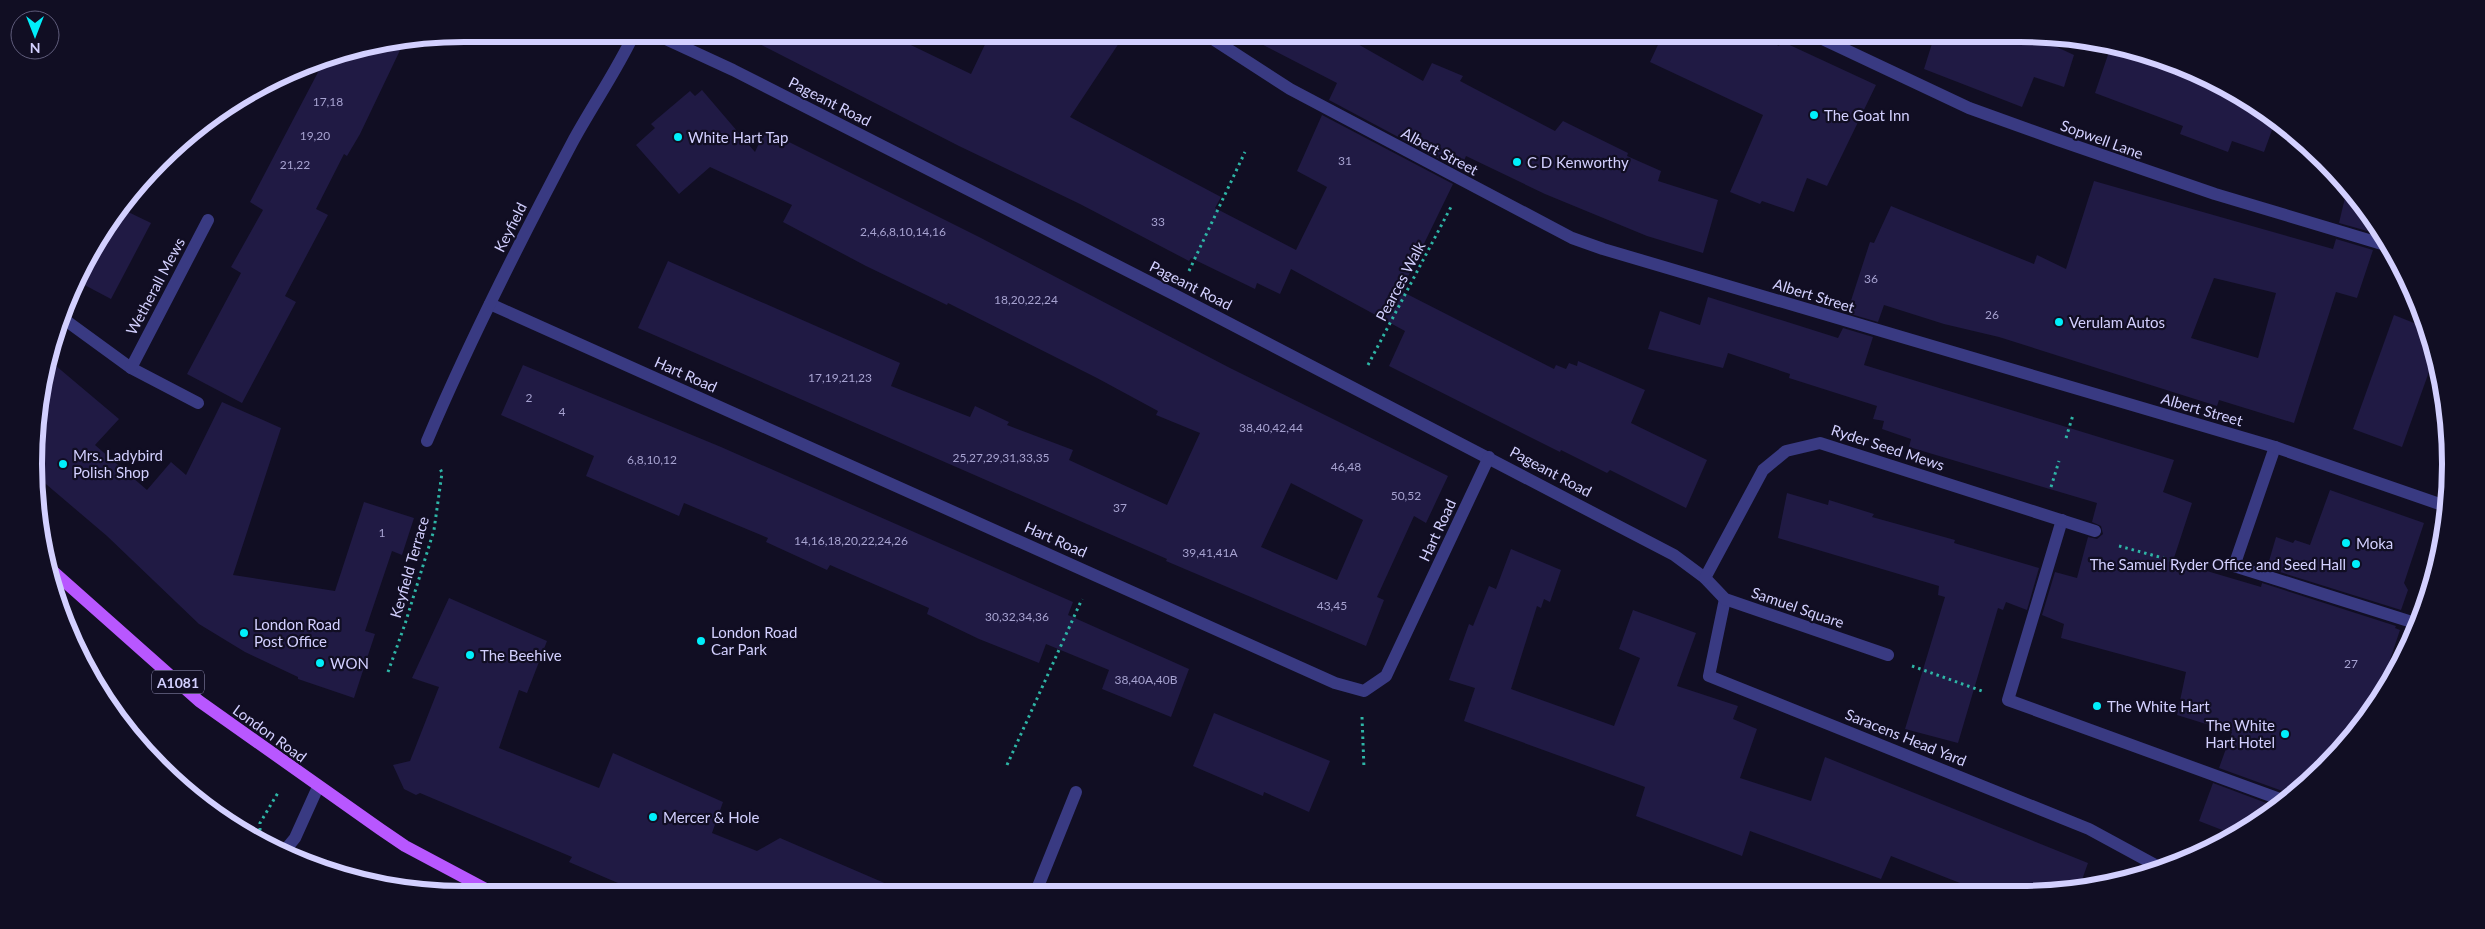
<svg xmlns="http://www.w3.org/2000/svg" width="2485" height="929" font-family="Lato,sans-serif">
<rect width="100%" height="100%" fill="#110e23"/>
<g fill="#201a44" fill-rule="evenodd">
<path d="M 740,34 L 888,34 L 971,74 L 990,34 L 1125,34 L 1070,117 L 1221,197 L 1215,208 L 1296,250 L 1327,187 L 1297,171 L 1322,115 L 1453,184 L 1401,291 L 1554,369 L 1556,365 L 1566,369 L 1569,363 L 1577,366 L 1578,361 L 1645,390 L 1631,423 L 1707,460 L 1686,508 L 1610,470 L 1607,473 L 1561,450 L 1560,452 L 1389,366 L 1405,331 L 1291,269 L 1280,294 L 1257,283 L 1255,289 L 1191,258 L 1189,261 L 1080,204 L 959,146 Z"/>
<path d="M 1242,34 L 1340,34 L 1423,81 L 1432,63 L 1463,76 L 1460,81 L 1555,131 L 1563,121 L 1628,153 L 1627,156 L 1661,171 L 1658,181 L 1718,200 L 1703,253 L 1647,236 L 1545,194 L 1466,156 L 1460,170 L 1329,100 L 1337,83 Z"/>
<path d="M 1663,34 L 1753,34 L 1779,46 L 1781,41 L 1876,85 L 1827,186 L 1807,178 L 1794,212 L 1762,201 L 1760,204 L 1730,192 L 1763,115 L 1650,62 Z"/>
<path d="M 1935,34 L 2031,35 L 2074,55 L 2064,87 L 2034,77 L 2022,107 L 1924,69 Z"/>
<path d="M 403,44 L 360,134 L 347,156 L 344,154 L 316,209 L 328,215 L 285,296 L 296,302 L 242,403 L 187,374 L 241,273 L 231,267 L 263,210 L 250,202 L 326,57 Z"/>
<path d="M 2111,46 L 2132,48 L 2165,61 L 2164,64 L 2220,84 L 2276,119 L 2264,152 L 2232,141 L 2228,152 L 2180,134 L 2183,126 L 2095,93 Z"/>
<path d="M 702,90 L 755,152 L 765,130 L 981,238 L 1230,368 L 1448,476 L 1426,523 L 1414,516 L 1377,597 L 1384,600 L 1366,646 L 1166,561 L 1167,559 L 638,328 L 668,261 L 900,363 L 891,386 L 970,417 L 975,406 L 1009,422 L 1007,425 L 1073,450 L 1069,460 L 1167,505 L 1200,433 L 1156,415 L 1158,411 L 1097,378 L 948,303 L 947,305 L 866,266 L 783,222 L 792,205 L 710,167 L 679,194 L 636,145 L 655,128 L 651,124 L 690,91 L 695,96 ZM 1291,483 L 1363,520 L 1337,580 L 1261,547 Z"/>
<path d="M 2094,181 L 2333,249 L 2336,239 L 2373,250 L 2357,298 L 2336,292 L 2294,423 L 2219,400 L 2217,406 L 1999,337 L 1944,324 L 1884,305 L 1878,322 L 1847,313 L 1870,242 L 1874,243 L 1891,206 L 2034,264 L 2037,255 L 2066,269 ZM 2214,278 L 2276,293 L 2258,358 L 2191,338 Z"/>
<path d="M 2348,185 L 2379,229 L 2378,234 L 2339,223 Z"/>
<path d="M 124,210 L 151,223 L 111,299 L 77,281 L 91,249 Z"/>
<path d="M 1708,297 L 1838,338 L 1843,328 L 1873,337 L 1864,365 L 2174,460 L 2163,492 L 2192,503 L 2173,561 L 2261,587 L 2262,583 L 2396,626 L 2395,628 L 2400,630 L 2373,710 L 2305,788 L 2292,797 L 2288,793 L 2219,768 L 2232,732 L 2177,715 L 2186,672 L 2061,638 L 2064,624 L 2042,615 L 2055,572 L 2077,578 L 2088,537 L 2097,539 L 2103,534 L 2101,526 L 2092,522 L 2097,503 L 1909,447 L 1911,439 L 1882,429 L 1884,421 L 1873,419 L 1877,406 L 1789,378 L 1790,374 L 1728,353 L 1723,368 L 1648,349 L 1660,311 L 1700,325 Z"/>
<path d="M 2394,315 L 2429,329 L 2435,355 L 2402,447 L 2353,429 Z"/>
<path d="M 49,360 L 119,419 L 95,445 L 147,490 L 171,462 L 186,475 L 222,402 L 281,428 L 233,575 L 335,591 L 364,502 L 414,518 L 402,555 L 392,551 L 365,631 L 375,634 L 354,698 L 298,679 L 298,677 L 245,652 L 199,624 L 107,536 L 40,479 L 37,408 Z"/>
<path d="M 523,365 L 721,447 L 1073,602 L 1068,615 L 1189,669 L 1171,717 L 1102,689 L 1109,670 L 1046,644 L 1039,663 L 979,639 L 927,614 L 929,608 L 830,565 L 827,570 L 766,542 L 768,538 L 684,503 L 679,516 L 586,476 L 594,456 L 501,415 Z"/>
<path d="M 2330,490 L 2424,523 L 2404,583 L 2408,590 L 2401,610 L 2267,568 L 2276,537 L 2293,543 L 2295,540 L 2310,545 Z"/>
<path d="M 1787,493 L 1828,505 L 1829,500 L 1874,514 L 1872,517 L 1955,540 L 1954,543 L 2039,568 L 2027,610 L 2006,602 L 2003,610 L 1998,608 L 1958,743 L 1905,729 L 1945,597 L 1938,595 L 1939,586 L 1778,538 Z"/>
<path d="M 1511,549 L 1561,570 L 1550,602 L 1544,599 L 1541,608 L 1537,606 L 1511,689 L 1614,726 L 1640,658 L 1619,649 L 1633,610 L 1696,633 L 1677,686 L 1738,706 L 1733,719 L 1757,729 L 1740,778 L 1811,801 L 1825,757 L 2088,863 L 2078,891 L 1983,892 L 1891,856 L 1881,879 L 1750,831 L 1742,856 L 1636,816 L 1645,787 L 1464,721 L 1475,688 L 1449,680 L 1469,624 L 1473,626 L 1489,586 L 1496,589 Z"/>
<path d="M 449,598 L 547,641 L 527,693 L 519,690 L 499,748 L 599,788 L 613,753 L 723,802 L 712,833 L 757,851 L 780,838 L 910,894 L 646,895 L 569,862 L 572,857 L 420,793 L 416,795 L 404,789 L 393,765 L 410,761 L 439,687 L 412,678 Z"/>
<path d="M 1214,713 L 1330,761 L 1309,812 L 1264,792 L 1263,796 L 1193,766 Z"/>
<path d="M 2213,783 L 2277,807 L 2235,835 L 2199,821 Z"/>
</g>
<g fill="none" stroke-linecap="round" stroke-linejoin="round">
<g stroke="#2eb5a6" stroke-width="3" stroke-dasharray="2.5 4" stroke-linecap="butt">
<path d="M 1189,271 L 1245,152"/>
<path d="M 1368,365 L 1452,205"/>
<path d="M 2066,438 L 2073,415"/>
<path d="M 2051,487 L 2059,461"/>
<path d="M 2119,546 L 2185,564 L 2208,565"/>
<path d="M 1912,666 L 1982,691"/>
<path d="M 388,672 L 405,624 L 434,530 L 442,473 L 439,466"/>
<path d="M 1362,717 L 1364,769"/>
<path d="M 1007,765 L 1082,599"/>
<path d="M 260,837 L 260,823 L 279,791"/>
</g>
<g stroke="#393a82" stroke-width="12">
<path d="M 2275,447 L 2234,566 L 2415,623"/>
<path d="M 2062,520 L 2008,700 L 2285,801"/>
<path d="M 1725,599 L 1709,676 L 2089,829 L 2159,867"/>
<path d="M 1035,894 L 1076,792"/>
</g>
<g stroke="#393a82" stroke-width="12">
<path d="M 655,34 L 733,70 L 1177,296 L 1674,555 L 1705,578 L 1725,599 L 1888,655"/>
<path d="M 1205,34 L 1290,89 L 1572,238 L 1603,249 L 2275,447 L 2448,507"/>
<path d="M 1812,34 L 1969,108 L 2058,140 L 2215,194 L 2392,247"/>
<path d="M 490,304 L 1335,683 L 1364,691 L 1386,676 L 1489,457"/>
<path d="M 61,317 L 131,368 L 198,403"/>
<path d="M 131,368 L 208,220"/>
<path d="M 427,441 C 470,339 520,241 572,143 C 592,106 616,72 634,34"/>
<path d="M 1705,578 L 1763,470 L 1786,451 L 1820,443 L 2095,531"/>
<path d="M 282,854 L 295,838 L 318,787"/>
</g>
<path stroke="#b857ff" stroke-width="12" d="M 47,566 L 199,701 L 380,829 L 405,846 L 497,895"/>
</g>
<g fill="#00effb" stroke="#110e23" stroke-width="2">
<circle cx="1814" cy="115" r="5"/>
<circle cx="678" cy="137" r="5"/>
<circle cx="1517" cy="162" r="5"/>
<circle cx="2059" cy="322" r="5"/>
<circle cx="63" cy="464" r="5"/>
<circle cx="2346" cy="543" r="5"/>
<circle cx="2356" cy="564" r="5"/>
<circle cx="244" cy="633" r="5"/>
<circle cx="701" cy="641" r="5"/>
<circle cx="470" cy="655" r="5"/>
<circle cx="320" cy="663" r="5"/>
<circle cx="2097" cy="706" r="5"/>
<circle cx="2285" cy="734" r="5"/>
<circle cx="653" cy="817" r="5"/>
</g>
<g text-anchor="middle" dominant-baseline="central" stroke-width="4.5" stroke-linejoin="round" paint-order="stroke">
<g font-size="12" fill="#a6a2d0">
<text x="328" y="101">17,18</text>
<text x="315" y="135">19,20</text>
<text x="1345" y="160">31</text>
<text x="295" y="164">21,22</text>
<text x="1158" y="221">33</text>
<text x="903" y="231">2,4,6,8,10,14,16</text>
<text x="1871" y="278">36</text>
<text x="1026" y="299">18,20,22,24</text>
<text x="1992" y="314">26</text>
<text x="840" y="377">17,19,21,23</text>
<text x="529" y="397">2</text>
<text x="562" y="411">4</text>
<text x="1271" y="427">38,40,42,44</text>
<text x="1001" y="457">25,27,29,31,33,35</text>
<text x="652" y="459">6,8,10,12</text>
<text x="1346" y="466">46,48</text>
<text x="1406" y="495">50,52</text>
<text x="1120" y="507">37</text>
<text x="382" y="532">1</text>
<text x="851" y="540">14,16,18,20,22,24,26</text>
<text x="1210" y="552">39,41,41A</text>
<text x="1332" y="605">43,45</text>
<text x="1017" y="616">30,32,34,36</text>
<text x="2351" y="663">27</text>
<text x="1146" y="679">38,40A,40B</text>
</g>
<rect fill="#110e23" stroke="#9996bd" stroke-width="1" x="152" y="670.5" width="52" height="23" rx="4"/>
<g font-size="14" font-weight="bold" fill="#d3d0ff">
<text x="178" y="682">A1081</text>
</g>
<g font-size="15" fill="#d3d0ff" stroke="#110e23">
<text transform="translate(830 101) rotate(27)">Pageant Road</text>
<text transform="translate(2102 139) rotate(20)">Sopwell Lane</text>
<text transform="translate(1440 151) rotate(28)">Albert Street</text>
<text transform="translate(510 227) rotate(-63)">Keyfield</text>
<text transform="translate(1400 281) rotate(-62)">Pearces Walk</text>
<text transform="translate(1191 285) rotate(27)">Pageant Road</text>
<text transform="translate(155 286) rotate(-62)">Wetherall Mews</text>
<text transform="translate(1814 295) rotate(17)">Albert Street</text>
<text transform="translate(686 374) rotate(24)">Hart Road</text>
<text transform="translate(2202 409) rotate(16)">Albert Street</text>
<text transform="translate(1888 447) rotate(18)">Ryder Seed Mews</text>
<text transform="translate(1551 471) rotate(28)">Pageant Road</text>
<text transform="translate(1437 530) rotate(-65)">Hart Road</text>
<text transform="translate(1056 539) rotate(24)">Hart Road</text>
<text transform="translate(409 567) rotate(-74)">Keyfield Terrace</text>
<text transform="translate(1798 607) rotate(19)">Samuel Square</text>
<text transform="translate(270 733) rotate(36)">London Road</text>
<text transform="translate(1906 737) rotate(22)">Saracens Head Yard</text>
</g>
<g font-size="15" fill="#d3d0ff" stroke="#110e23" text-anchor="start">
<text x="1824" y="115">The Goat Inn</text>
<text x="688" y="137">White Hart Tap</text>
<text x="1527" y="162">C D Kenworthy</text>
<text x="2069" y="322">Verulam Autos</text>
<text x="73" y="455">Mrs. Ladybird<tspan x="73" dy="17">Polish Shop</tspan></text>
<text x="2356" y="543">Moka</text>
<text x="2346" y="564" text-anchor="end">The Samuel Ryder Office and Seed Hall</text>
<text x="254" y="624">London Road<tspan x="254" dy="17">Post Office</tspan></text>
<text x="711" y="632">London Road<tspan x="711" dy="17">Car Park</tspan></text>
<text x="480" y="655">The Beehive</text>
<text x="330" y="663">WON</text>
<text x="2107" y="706">The White Hart</text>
<text x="2275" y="725" text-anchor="end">The White<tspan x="2275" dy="17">Hart Hotel</tspan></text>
<text x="663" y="817">Mercer &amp; Hole</text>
</g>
</g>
<path d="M0 0H2485V929H0ZM464 42H2020A422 422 0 0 1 2442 464V464A422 422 0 0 1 2020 886H464A422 422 0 0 1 42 464V464A422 422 0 0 1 464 42Z" fill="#110e23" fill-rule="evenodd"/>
<path fill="none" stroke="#d3d0ff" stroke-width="6" d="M464 42H2020A422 422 0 0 1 2442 464V464A422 422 0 0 1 2020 886H464A422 422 0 0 1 42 464V464A422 422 0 0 1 464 42Z"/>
<g transform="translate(35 35) rotate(180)"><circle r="24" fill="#110e23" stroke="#5f5c7b"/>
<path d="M0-4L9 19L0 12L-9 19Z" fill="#00effb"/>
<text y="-8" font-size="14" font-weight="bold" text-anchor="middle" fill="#d3d0ff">N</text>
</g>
</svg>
